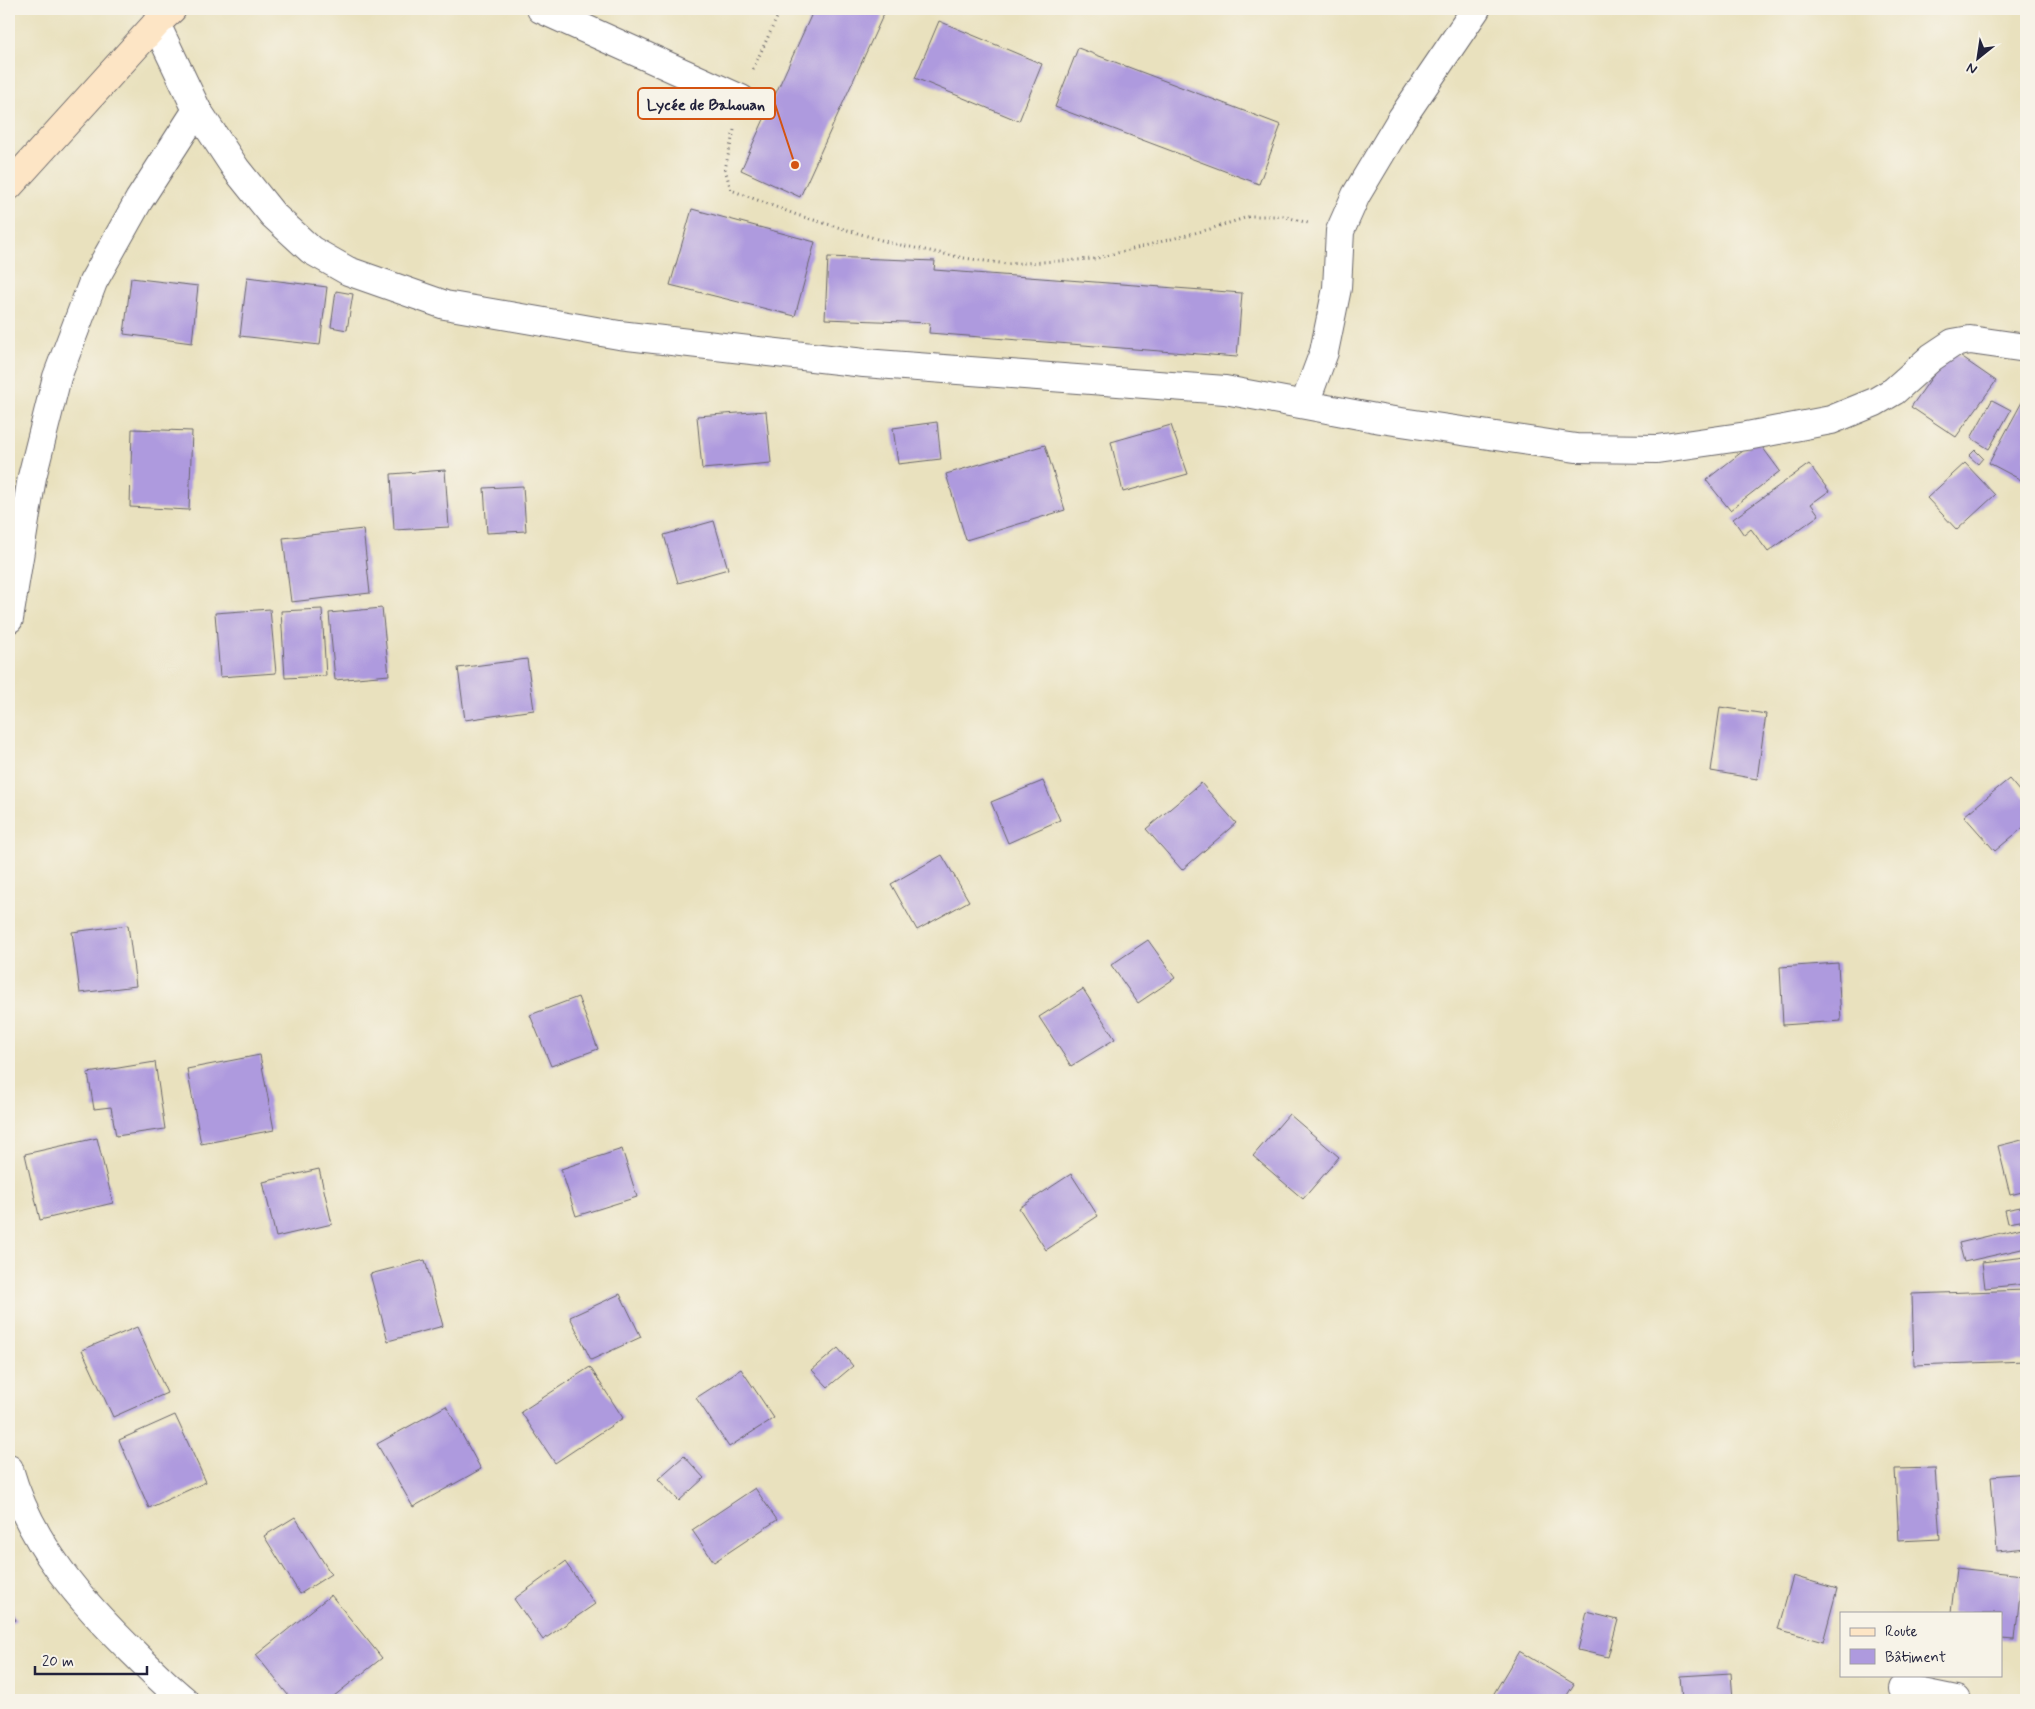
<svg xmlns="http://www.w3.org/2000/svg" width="2035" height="1709" font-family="Mynerve,sans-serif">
<rect width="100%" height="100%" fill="#f7f3e8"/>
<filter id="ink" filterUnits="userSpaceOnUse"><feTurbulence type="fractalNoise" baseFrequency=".02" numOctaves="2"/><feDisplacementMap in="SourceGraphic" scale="10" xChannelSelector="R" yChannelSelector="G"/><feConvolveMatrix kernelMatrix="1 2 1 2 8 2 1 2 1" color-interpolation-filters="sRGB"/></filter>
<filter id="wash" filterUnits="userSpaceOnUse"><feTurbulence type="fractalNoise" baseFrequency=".0096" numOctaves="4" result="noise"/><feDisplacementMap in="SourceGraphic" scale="20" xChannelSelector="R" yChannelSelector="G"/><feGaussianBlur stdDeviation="1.12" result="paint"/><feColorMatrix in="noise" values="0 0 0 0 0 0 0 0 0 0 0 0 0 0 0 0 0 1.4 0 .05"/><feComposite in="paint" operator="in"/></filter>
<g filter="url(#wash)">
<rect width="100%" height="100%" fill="#e9e1be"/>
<g id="blocks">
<g fill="#ae9ade">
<path d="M 814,9 L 886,9 L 800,197 L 741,170 Z"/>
<path d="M 939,21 L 1042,64 L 1019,121 L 915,78 Z"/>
<path d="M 1078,48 L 1281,125 L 1259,184 L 1055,107 Z"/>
<path d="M 692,209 L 815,242 L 795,316 L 670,285 Z"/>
<path d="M 828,257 L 935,261 L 934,270 L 1242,293 L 1237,357 L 929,333 L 930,323 L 825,319 Z"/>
<path d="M 247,277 L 327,287 L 320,345 L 240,336 Z"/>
<path d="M 131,278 L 198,286 L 192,343 L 124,334 Z"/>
<path d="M 336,291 L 353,294 L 347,330 L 331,327 Z"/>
<path d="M 1951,350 L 1996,381 L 1956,437 L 1911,407 Z"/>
<path d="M 1992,400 L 2011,410 L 1989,449 L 1971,438 Z"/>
<path d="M 2022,402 L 2026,404 L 2025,482 L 1989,463 Z"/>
<path d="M 766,411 L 771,463 L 702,469 L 697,416 Z"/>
<path d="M 937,422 L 941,459 L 898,464 L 893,428 Z"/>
<path d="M 1171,425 L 1188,474 L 1123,492 L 1111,442 Z"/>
<path d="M 132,429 L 192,431 L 189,510 L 130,507 Z"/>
<path d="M 1757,440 L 1780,471 L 1730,510 L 1706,480 Z"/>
<path d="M 1045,445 L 1065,510 L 966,540 L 946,474 Z"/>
<path d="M 1975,450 L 1983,458 L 1978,464 L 1969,456 Z"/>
<path d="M 1965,463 L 1995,495 L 1957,530 L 1927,498 Z"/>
<path d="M 1809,464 L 1829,491 L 1811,504 L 1819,515 L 1768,552 L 1751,529 L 1744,535 L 1733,519 Z"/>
<path d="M 445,470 L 449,527 L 394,530 L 391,474 Z"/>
<path d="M 523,486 L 526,531 L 487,533 L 484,488 Z"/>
<path d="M 714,521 L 728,569 L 678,583 L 664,535 Z"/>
<path d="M 363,529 L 370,593 L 291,602 L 283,538 Z"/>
<path d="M 382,608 L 389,675 L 335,680 L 329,613 Z"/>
<path d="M 270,609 L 276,673 L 220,677 L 215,613 Z"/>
<path d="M 322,609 L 326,676 L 285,678 L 281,611 Z"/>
<path d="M 527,659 L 534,710 L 465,720 L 458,668 Z"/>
<path d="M 1720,707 L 1766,714 L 1757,779 L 1711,771 Z"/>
<path d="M 2009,779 L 2026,799 L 2026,825 L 1995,851 L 1964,816 Z"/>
<path d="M 1043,781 L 1060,820 L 1008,843 L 991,802 Z"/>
<path d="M 1201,783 L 1236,823 L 1182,870 L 1146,829 Z"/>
<path d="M 942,855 L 969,901 L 917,930 L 891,884 Z"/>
<path d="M 128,925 L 136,986 L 80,993 L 72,932 Z"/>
<path d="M 1148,940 L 1175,978 L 1138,1003 L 1111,965 Z"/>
<path d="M 1838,963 L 1841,1021 L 1783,1025 L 1780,967 Z"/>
<path d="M 1083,989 L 1115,1039 L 1071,1066 L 1039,1017 Z"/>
<path d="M 578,997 L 598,1049 L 551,1066 L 530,1015 Z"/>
<path d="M 260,1055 L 274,1130 L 201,1144 L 187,1069 Z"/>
<path d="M 155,1062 L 165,1129 L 116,1136 L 111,1107 L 94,1109 L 88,1073 Z"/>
<path d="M 1289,1114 L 1339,1157 L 1303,1199 L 1253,1156 Z"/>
<path d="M 97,1138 L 113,1203 L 40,1220 L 25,1154 Z"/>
<path d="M 2026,1139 L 2026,1191 L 2010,1195 L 1998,1146 Z"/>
<path d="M 622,1149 L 637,1197 L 576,1216 L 561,1169 Z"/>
<path d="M 319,1169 L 332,1224 L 276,1237 L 263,1182 Z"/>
<path d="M 1071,1174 L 1098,1216 L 1046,1250 L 1019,1208 Z"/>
<path d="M 2026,1206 L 2026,1220 L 2008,1223 L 2005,1210 Z"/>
<path d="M 2026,1227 L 2026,1248 L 1964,1262 L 1959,1243 Z"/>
<path d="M 2026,1257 L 2026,1284 L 1985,1288 L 1982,1262 Z"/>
<path d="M 425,1260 L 443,1326 L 388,1341 L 370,1274 Z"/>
<path d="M 2026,1290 L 2026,1361 L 1914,1365 L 1912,1294 Z"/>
<path d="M 620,1294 L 641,1337 L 591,1360 L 570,1317 Z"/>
<path d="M 137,1327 L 167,1393 L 113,1417 L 82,1350 Z"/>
<path d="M 838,1348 L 853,1366 L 828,1387 L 812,1370 Z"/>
<path d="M 590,1367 L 623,1418 L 555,1463 L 521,1412 Z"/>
<path d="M 741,1369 L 774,1418 L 729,1447 L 696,1398 Z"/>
<path d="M 446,1406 L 481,1469 L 413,1507 L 377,1444 Z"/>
<path d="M 175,1415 L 206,1482 L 149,1508 L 119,1440 Z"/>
<path d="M 684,1456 L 704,1478 L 679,1501 L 658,1479 Z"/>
<path d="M 1935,1468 L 1940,1539 L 1899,1541 L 1895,1469 Z"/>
<path d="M 2026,1473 L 2026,1548 L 1997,1551 L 1991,1476 Z"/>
<path d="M 755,1488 L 777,1520 L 714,1562 L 692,1530 Z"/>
<path d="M 295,1517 L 331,1574 L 300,1594 L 264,1536 Z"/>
<path d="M 565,1562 L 595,1604 L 543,1640 L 514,1599 Z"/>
<path d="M 1956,1568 L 2022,1575 L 2015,1640 L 2001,1639 L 2001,1613 L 1951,1613 Z"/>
<path d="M 1793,1576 L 1837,1589 L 1823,1642 L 1778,1629 Z"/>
<path d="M 331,1595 L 382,1658 L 329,1700 L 292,1700 L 256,1655 Z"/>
<path d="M 9,1609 L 16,1620 L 9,1624 Z"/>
<path d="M 1587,1612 L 1618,1620 L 1608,1657 L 1578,1650 Z"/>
<path d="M 1519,1651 L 1574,1684 L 1564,1700 L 1490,1700 Z"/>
<path d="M 1731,1673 L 1733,1700 L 1682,1700 L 1680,1676 Z"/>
</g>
</g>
</g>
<g filter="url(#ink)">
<use href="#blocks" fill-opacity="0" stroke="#686569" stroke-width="1"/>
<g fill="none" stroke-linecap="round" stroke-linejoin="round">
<defs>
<g id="street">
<path d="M 541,9 L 741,99"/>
<path d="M 156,24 L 197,110 L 236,169 L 273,215 L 311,250 L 348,271 L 445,305 L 619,335 L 864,363 L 1225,390 L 1381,419 L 1576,448 L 1657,449 L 1747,436 L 1831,420 L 1875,402 L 1894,391 L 1932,357 L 1953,343 L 1970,340 L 2026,348"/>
<path d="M 1305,403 L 1324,352 L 1337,288 L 1340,231 L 1356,195 L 1402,118 L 1476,9"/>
<path d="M 9,619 L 32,477 L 57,377 L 93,282 L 139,200 L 197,110"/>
<path d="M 9,1469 C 30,1544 82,1603 137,1656 C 152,1671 167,1686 184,1700"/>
<path d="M 1903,1689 L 1956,1700"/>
</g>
<path id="secondary" d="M 9,186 L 156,24 L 172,9"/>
</defs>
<use href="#street" stroke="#686569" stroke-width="30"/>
<use href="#secondary" stroke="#686569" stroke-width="30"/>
<g stroke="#686569" stroke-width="3" stroke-dasharray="1 4" stroke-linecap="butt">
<path d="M 753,69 L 781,9"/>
<path d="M 734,130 L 725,169 L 731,190 L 797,215 L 891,243 L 964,258 L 1007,264 L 1094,259 L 1210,229 L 1251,216 L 1283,216 L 1308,223"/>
</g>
<use href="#street" stroke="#fff" stroke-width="28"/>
<use href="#secondary" stroke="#fde5c5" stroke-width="28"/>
</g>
</g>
<path fill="none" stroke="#d45411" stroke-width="2" d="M795 165L775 104"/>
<circle fill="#d45411" stroke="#f7f3e8" stroke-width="2" cx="795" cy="165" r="5"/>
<rect fill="#f7f3e8" stroke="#d45411" stroke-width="2" x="638" y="88" width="137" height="31" rx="5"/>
<g font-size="16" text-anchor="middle" font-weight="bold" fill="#22223b">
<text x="706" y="110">Lycée de Bahouan</text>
</g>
<rect width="2035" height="1709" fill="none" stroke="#f7f3e8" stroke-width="30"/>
<rect x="1840" y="1612" width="162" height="65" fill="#f7f3e8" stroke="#a29fa3"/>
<rect x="1850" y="1628" width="25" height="8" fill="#fde5c5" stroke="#a29fa3"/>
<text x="1885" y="1636" font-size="15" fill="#22223b">Route</text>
<rect x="1850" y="1649" width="25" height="15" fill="#ae9ade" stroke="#a29fa3"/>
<text x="1885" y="1662" font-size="15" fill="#22223b">Bâtiment</text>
<g transform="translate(1978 58) rotate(210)" stroke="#f7f3e8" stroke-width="4" paint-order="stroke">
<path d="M0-4L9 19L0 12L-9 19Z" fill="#22223b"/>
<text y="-8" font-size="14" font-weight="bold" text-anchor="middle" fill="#22223b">N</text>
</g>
<path d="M35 1666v8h112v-8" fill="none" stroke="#22223b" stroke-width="2.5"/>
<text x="42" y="1666" font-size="15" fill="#22223b" stroke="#f7f3e8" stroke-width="4" paint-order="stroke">20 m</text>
</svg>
